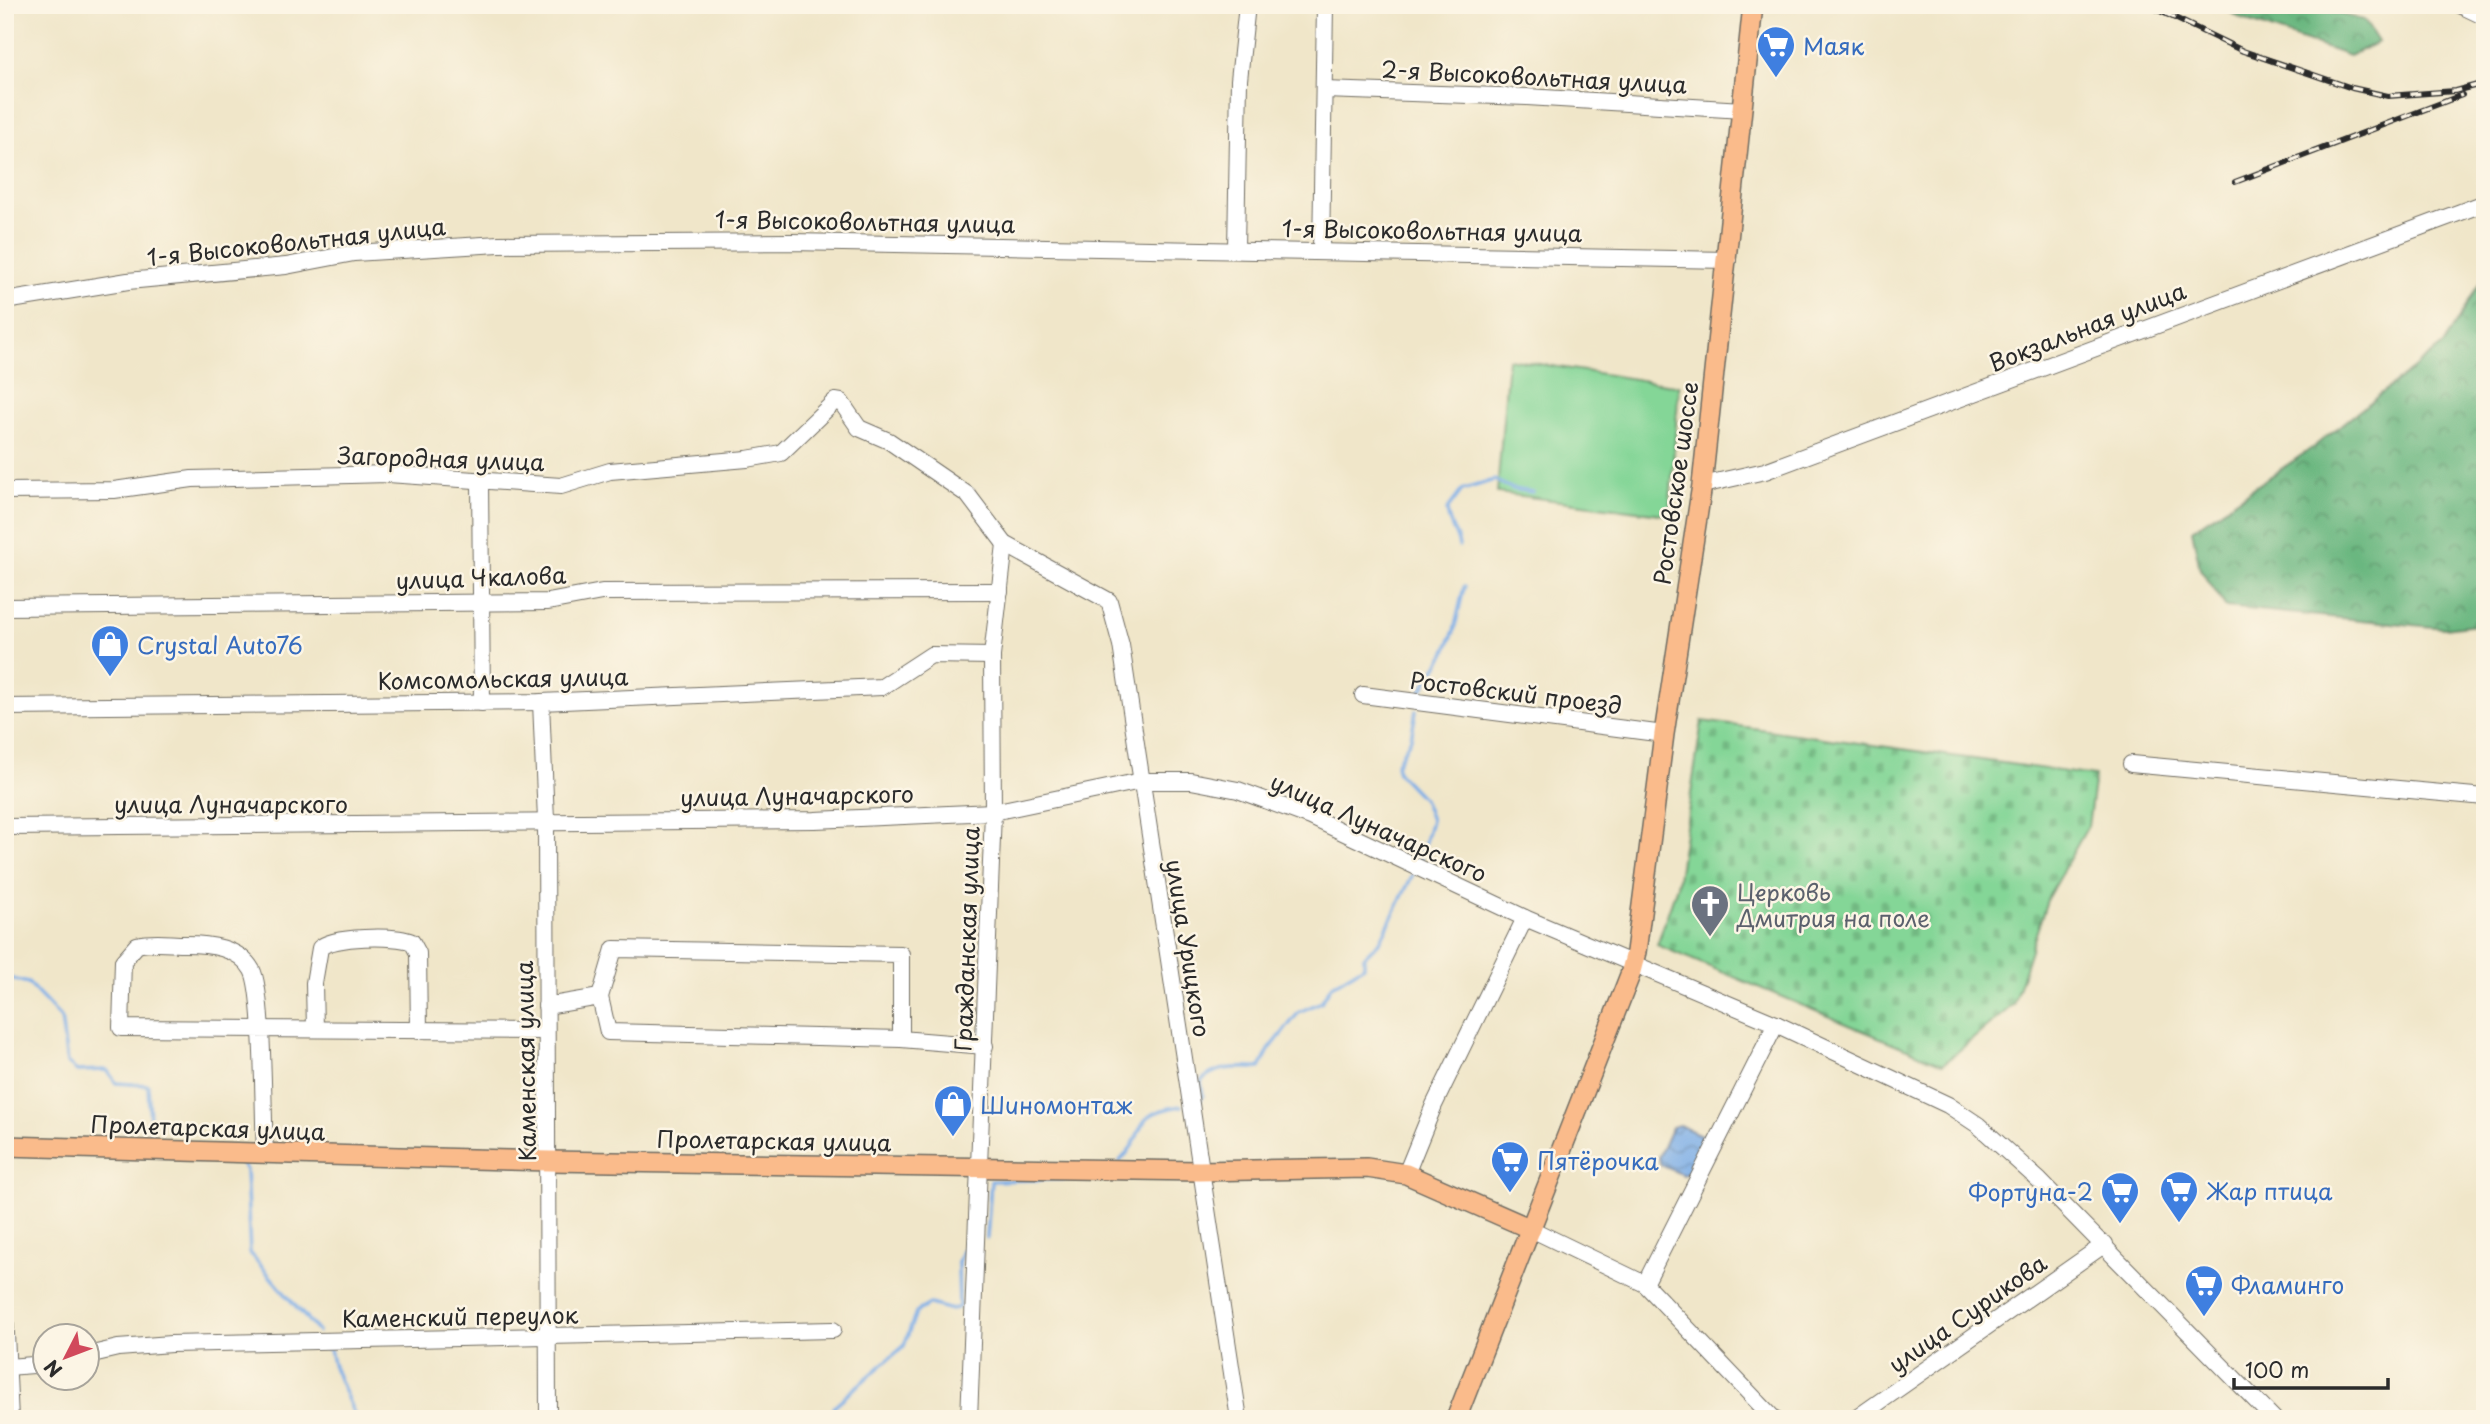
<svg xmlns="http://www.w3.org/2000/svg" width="2490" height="1424" font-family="'Playpen Sans',sans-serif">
<defs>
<pattern id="forest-crowns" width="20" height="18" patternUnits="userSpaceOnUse" patternTransform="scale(1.75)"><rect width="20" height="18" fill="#6bb780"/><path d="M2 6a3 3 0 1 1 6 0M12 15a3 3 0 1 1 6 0" fill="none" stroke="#589569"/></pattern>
<pattern id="cemetery-stones" width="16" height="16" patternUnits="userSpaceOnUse" patternTransform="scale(1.75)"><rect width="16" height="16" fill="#84d697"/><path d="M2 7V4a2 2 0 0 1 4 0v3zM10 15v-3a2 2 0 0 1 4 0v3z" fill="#72b882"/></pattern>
<pattern id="water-waves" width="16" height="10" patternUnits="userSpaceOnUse" patternTransform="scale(1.75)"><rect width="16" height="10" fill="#7bade7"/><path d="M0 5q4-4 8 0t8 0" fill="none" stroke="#658dbb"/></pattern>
</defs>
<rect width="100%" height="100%" fill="#fcf5e5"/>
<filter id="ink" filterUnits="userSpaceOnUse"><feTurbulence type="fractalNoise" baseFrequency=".0143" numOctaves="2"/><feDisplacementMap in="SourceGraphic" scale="14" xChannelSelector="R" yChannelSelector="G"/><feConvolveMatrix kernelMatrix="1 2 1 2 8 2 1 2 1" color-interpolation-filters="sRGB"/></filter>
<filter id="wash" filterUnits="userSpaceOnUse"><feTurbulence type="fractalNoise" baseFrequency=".00686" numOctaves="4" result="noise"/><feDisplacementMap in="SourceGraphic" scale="28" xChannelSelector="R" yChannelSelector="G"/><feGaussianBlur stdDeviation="1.57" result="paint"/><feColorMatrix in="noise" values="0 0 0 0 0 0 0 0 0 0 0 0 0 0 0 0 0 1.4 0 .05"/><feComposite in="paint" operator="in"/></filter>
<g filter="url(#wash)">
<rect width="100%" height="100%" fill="#f0e6c9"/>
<g fill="url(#forest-crowns)" stroke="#4b7156" stroke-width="2">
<path d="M 2218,5 L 2306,5 L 2364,20 L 2378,42 L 2349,56 L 2242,19 Z"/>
<path d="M 2485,274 L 2485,623 L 2444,628 L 2226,607 L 2200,569 L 2192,530 L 2312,448 L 2443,345 Z"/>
</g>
<path fill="url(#cemetery-stones)" stroke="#588061" stroke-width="2" d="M 1702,721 L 2095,776 L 2088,826 L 2048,897 L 2013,1005 L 1943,1064 L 1657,945 L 1677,886 Z"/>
<path fill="#84d697" stroke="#588061" stroke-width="2" d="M 1508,359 L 1679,386 L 1669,515 L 1497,493 Z"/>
<path fill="url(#water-waves)" stroke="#536c89" stroke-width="2" d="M 1679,1125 L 1703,1136 L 1704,1140 L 1689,1173 L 1683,1175 L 1661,1165 L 1658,1158 L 1672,1127 Z"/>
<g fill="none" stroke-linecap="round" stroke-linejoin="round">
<g stroke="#7bade7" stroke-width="3.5">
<path d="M 1459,546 C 1457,532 1448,525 1447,510 L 1462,490 L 1494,480 L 1513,489 L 1533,492"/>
<path d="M 1419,694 L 1445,654 L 1454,631 L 1464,587"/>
<path d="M 1416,711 L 1411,738 L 1396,765 L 1398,773 L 1423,799 L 1431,820 L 1420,859"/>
<path d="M 5,977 L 28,983 L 61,1018 L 67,1063 L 77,1071 L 107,1070 L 116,1083 L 148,1085 L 151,1141"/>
<path d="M 1198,1104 L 1203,1096 L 1201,1081 C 1217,1065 1239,1068 1260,1068 L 1269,1050 L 1299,1012 L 1321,1002 L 1331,986 L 1364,966 L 1364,957 L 1381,940 L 1413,874"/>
<path d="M 1120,1161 C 1150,1131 1128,1114 1181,1106"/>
<path d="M 238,1162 L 241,1162 L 246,1170 L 250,1253 L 318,1332"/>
<path d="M 987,1238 L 991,1181 L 1104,1178"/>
<path d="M 323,1347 L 330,1350 L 334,1367 L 356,1419"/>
<path d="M 829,1419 L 834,1406 L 904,1346 L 916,1312 L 930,1304 L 952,1310 L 959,1307 L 958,1262 L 962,1251 L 969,1247"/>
</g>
</g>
</g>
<g filter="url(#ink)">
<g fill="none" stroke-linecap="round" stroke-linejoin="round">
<defs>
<g id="minor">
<path d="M 2460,5 L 2485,17"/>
<path d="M 1324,90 L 1527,97 L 1743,110"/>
<path d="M 1236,249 L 1239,80 L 1247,5"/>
<path d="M 1321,251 L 1325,5"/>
<path d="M 5,301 L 128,281 L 286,266 L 354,253 L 499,244 L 791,242 L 1728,260"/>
<path d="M 480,481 L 482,703"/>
<path d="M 1702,485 L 1765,471 L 2485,203"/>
<path d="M 5,491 L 114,490 L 192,479 L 388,474 L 561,486 L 610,471 L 747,459 L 781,453 L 835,401 L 841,402 L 859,428 L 889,441 L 968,495 L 1005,544 L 1109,601 L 1121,645 L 1239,1419"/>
<path d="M 5,607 L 548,602 L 602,592 L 1000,591"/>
<path d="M 1363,695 L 1664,734"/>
<path d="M 541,702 L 546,820 L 548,1419"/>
<path d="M 5,707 L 541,702 L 882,687 L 931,655 L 992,656"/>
<path d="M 2131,764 L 2485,797"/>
<path d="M 5,827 L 815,820 L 993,812 L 1141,781 L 1191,781 L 1238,790 L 1311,817 L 1525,918 L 1776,1024 L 1948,1105 L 1978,1125 L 2040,1181 L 2274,1419"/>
<path d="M 546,1006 L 600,997"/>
<path d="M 315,1029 L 314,983 L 320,948 C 332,936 396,935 412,942 L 418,953 L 419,1031"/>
<path d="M 901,1039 L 901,954 L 614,949 L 600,997 L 608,1032 L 901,1039 L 985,1046"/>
<path d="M 265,1153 C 263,1120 264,992 252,970 C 239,947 209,944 185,944 C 170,944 152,941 137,945 L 123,961 L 121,1028 C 263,1029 405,1031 546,1031"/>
<path d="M 1406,1174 L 1434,1105 L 1525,918"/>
<path d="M 1531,1229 L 1645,1284 L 1774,1419"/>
<path d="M 1645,1284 L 1776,1024"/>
<path d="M 5,1312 L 10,1419"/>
<path d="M 88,1355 L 118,1348 L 171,1344 L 833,1330"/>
<path d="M 8,1367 L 46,1364"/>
<path d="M 969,1419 L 993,812 L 992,656 L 1005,544"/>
<path d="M 1855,1419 L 2105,1244"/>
</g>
<g id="major">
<path d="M 5,1146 L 549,1161 L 1199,1171 L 1367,1168 L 1406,1174 L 1531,1229"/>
<path d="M 1456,1419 L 1630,975 L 1636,952 L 1664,734 L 1702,485 L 1753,5"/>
</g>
</defs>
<use href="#minor" stroke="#706c62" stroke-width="18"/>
<use href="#major" stroke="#706c62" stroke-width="22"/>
<use href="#minor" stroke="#fff" stroke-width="16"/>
<use href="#major" stroke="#fabb8b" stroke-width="19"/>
<defs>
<g id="rail">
<path d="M 2148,5 L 2243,51 L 2352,88 L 2388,96 L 2455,91 L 2485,83"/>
<path d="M 2235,182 L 2462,95"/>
</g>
</defs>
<use href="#rail" stroke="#2b2b2b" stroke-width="6"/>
<use href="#rail" stroke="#fcf5e5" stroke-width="3.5" stroke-dasharray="10" stroke-linecap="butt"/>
</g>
</g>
<defs>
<symbol id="supermarket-pin" viewBox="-11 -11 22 30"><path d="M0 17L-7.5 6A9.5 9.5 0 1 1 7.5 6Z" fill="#3f7fe0" stroke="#fcf5e5"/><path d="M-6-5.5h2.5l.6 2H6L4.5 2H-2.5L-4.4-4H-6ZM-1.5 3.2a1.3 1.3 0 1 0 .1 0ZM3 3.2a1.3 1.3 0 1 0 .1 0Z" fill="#fff"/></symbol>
<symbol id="shop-pin" viewBox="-11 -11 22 30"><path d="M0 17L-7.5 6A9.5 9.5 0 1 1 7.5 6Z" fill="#3f7fe0" stroke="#fcf5e5"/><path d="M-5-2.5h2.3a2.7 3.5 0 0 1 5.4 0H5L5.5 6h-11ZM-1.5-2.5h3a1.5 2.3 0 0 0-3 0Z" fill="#fff"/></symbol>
<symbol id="church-pin" viewBox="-11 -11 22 30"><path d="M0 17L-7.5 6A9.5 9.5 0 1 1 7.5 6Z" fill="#6b7280" stroke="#fcf5e5"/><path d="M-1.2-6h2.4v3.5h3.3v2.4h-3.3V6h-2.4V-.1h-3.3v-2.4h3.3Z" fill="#fff"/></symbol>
</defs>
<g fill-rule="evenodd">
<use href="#supermarket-pin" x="1754" y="23" width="44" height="60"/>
<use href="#shop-pin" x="88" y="622" width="44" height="60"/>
<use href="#church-pin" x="1688" y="882" width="44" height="60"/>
<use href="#shop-pin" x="931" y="1082" width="44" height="60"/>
<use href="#supermarket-pin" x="1488" y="1138" width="44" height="60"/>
<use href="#supermarket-pin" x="2157" y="1168" width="44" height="60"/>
<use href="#supermarket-pin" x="2098" y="1169" width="44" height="60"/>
<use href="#supermarket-pin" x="2182" y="1262" width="44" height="60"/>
</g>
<g text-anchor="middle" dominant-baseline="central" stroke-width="5" stroke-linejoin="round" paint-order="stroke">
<g font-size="23" fill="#366cbe" stroke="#fcf5e5" text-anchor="start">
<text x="1803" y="45">Маяк</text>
<text x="137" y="644">Crystal Auto76</text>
<text x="980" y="1104">Шиномонтаж</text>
<text x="1537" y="1160">Пятёрочка</text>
<text x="2206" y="1190">Жар птица</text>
<text x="2093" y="1191" text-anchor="end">Фортуна-2</text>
<text x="2231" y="1284">Фламинго</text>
</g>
<g font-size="23" fill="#2b2b2b" stroke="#fcf5e5">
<text transform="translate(1534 76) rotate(3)">2-я Высоковольтная улица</text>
<text transform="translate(865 221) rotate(1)">1-я Высоковольтная улица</text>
<text transform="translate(1432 230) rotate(1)">1-я Высоковольтная улица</text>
<text transform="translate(296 241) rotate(-6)">1-я Высоковольтная улица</text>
<text transform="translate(2087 326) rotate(-21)">Вокзальная улица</text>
<text transform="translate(441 458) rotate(2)">Загородная улица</text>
<text transform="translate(1675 483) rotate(-82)">Ростовское шоссе</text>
<text transform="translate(481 577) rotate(-2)">улица Чкалова</text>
<text transform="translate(503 678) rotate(-1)">Комсомольская улица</text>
<text transform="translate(1516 692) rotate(7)">Ростовский проезд</text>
<text transform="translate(797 795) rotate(-1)">улица Луначарского</text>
<text x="231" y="803">улица Луначарского</text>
<text transform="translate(1379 827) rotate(24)">улица Луначарского</text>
<text transform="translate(966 939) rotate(-88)">Гражданская улица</text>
<text transform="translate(1189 948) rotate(81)">улица Урицкого</text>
<text transform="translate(525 1061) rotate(-91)">Каменская улица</text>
<text transform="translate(208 1127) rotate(2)">Пролетарская улица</text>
<text transform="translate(774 1140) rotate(1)">Пролетарская улица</text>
<text transform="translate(1967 1313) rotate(-35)">улица Сурикова</text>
<text transform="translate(460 1316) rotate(-1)">Каменский переулок</text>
</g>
<g font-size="23" fill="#5b616d" stroke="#fcf5e5" text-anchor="start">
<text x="1737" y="891">Церковь<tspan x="1737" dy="26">Дмитрия на поле</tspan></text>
</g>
</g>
<rect width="2490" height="1424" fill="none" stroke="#fcf5e5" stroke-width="28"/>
<g transform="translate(66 1357) rotate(228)"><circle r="33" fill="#fcf5e5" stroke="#a8a49b" stroke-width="2"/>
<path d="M0-5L12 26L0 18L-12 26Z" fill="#d1495b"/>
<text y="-10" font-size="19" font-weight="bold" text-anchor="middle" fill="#2b2b2b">N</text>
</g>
<path d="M2234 1378v10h154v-10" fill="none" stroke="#2b2b2b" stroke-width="3.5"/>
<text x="2245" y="1378" font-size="21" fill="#2b2b2b" stroke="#fcf5e5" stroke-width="5" paint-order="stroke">100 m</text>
</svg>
